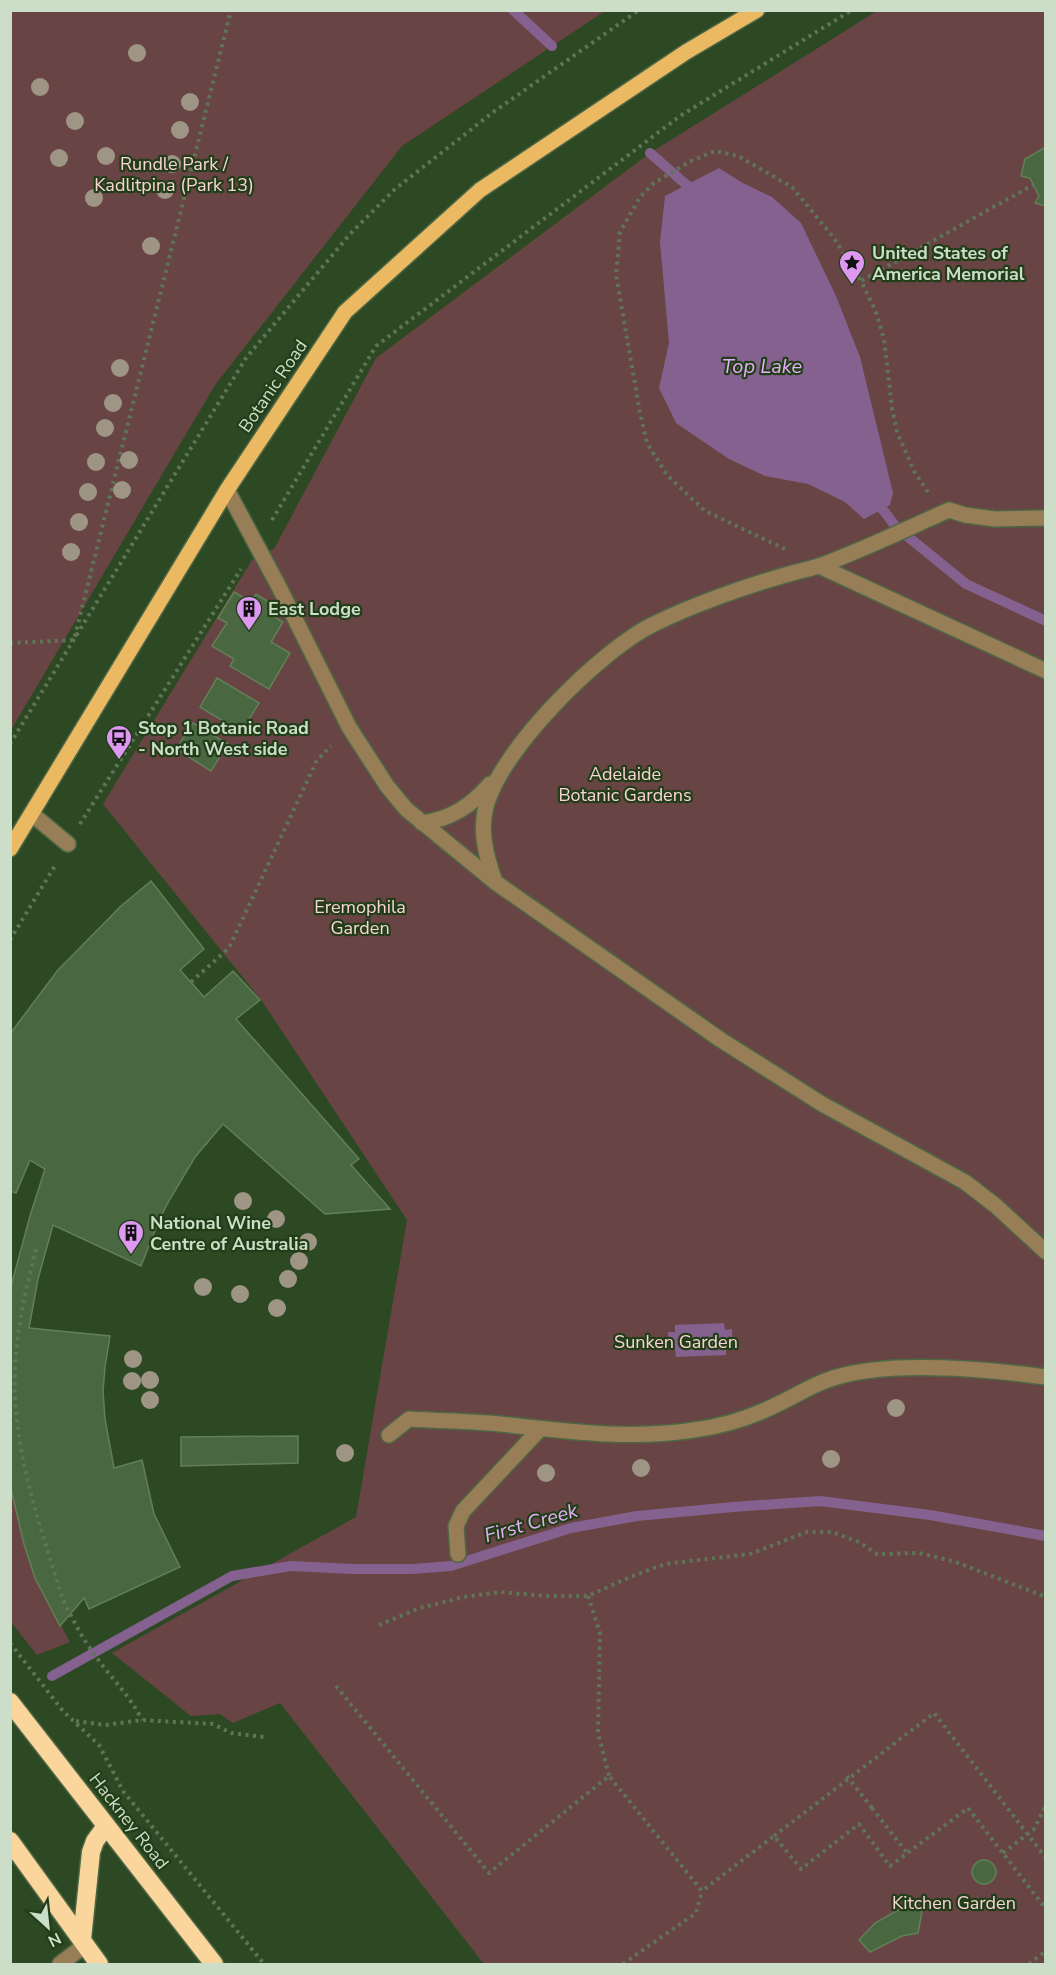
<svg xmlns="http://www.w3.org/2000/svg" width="1056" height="1975" font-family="'Nunito Sans',sans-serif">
<rect width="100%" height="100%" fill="#2d4924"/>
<g fill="#694445">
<path d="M 11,10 L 605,11 L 402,146 L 215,385 L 11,730 Z"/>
<path d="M 877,11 L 1045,11 L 1045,1964 L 484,1964 L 280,1703 L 233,1723 L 220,1714 L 191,1716 L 112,1653 L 356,1517 L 407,1220 L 262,1001 L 103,804 L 252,560 L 274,549 L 376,358 L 650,153 Z"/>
<path d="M 10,1485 L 24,1544 L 35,1578 L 70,1642 L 37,1655 L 11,1622 Z"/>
</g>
<g fill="#85618f">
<path d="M 719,168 L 741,182 L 772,197 L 801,223 L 836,296 L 860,357 L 893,493 L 890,505 L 864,519 L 845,502 L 808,484 L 765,476 L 729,459 L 676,423 L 659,388 L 669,343 L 660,242 L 665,196 Z"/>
<path d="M 724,1323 L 725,1330 L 732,1329 L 733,1347 L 726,1348 L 726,1355 L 676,1357 L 675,1349 L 669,1349 L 668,1332 L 675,1332 L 675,1325 Z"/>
</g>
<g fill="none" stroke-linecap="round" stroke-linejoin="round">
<g stroke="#85618f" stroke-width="10">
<path d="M 513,10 L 552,46"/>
<path d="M 650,153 L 697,194"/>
<path d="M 872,501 L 884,511 L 896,527 L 966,584 L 1046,621"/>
<path d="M 52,1676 L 232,1576 L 291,1566 L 353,1569 L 413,1569 L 451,1566 L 571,1528 L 637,1516 L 733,1507 L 820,1501 L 930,1515 L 1046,1536"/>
</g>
</g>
<g fill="#496740" stroke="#618058" stroke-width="1.5">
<path d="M 1046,147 L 1046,206 L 1035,203 L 1039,196 L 1030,178 L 1021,176 L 1025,159 Z"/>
<path d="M 234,592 L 251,602 L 256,594 L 272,604 L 267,612 L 283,622 L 271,642 L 290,653 L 269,689 L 230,666 L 234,659 L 212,646 L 227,623 L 218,618 Z"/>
<path d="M 217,678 L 259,703 L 241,732 L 200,707 Z"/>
<path d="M 193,723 L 228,744 L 211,771 L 176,749 Z"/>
<path d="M 151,881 L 204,949 L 180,970 L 204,997 L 233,971 L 260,1000 L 236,1019 L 359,1159 L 351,1165 L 390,1209 L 325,1214 L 223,1124 L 195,1157 L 170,1199 L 159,1220 L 141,1266 L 53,1225 L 38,1279 L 29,1328 L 110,1336 L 105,1367 L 103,1391 L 105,1419 L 114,1468 L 142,1460 L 154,1514 L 180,1567 L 89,1609 L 84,1598 L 60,1626 L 35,1578 L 24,1544 L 10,1485 L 10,1290 L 30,1216 L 45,1169 L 30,1160 L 16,1193 L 10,1191 L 10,1034 L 58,970 L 121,906 Z"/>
<path d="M 298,1436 L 298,1463 L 181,1466 L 181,1437 Z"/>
<circle cx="984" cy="1872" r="12"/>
<path d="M 923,1906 L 918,1933 L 902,1936 L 870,1952 L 859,1940 L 875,1923 L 898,1910 Z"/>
</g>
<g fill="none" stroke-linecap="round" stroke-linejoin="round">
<defs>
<g id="minor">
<path d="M 227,490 L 278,585 L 349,727 L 387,786 L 406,809 L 495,882 L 721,1040 L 822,1104 L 965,1182 L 996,1206 L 1046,1252"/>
<path d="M 819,566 L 1046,671"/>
<path d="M 32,814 L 68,844"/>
<path d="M 422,823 C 451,819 471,806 490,784"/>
<path d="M 495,882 C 487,858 480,835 485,811 C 496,753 600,651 652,625 C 692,605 746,586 789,574 C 799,571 809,569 819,566 C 863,550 906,529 949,510 L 965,515 L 995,519 L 1046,518"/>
<path d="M 389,1435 L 409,1419 C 439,1421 469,1421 500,1424 C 566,1431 627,1440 694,1430 C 724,1426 753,1417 780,1403 C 795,1396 809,1387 825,1381 C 881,1359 985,1369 1046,1377"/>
<path d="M 458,1554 L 456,1526 L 463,1511 L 540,1429"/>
<path d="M 60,1964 L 85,1945"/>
</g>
<path id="major" d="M 10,849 L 227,490 L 345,312 L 480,190 L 686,52 L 757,10"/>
<g id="highway">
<path d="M 10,1702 L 214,1964"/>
<path d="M 10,1841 L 99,1964"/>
<path d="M 82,1939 L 91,1852 L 95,1841 L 106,1826"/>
</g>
</defs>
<use href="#minor" stroke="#4d6745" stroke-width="18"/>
<use href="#major" stroke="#4d6745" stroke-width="18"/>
<use href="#highway" stroke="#4d6745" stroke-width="21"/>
<g stroke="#5e7656" stroke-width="4" stroke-dasharray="3 4.5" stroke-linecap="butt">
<path d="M 928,492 L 914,471 L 897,432 L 892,408 L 884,339 L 876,312 L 861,281 L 1033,185"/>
<path d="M 272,520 L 376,346 L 680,116 L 852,10"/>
<path d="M 785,549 L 705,511 L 667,475 L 647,443 L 640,413 L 616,275 L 620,232 L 640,197 L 654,183 L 691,161 L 715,151 L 738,156 L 792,187 L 834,238 L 861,281"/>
<path d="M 10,643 L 74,640 L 231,10"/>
<path d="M 10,744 L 246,358 L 350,234 L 394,190 L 492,113 L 639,10"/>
<path d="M 80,824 L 241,569"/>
<path d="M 10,940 L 56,864"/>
<path d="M 191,982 L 229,948 L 317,760 L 331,746"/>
<path d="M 36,1249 C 26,1288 17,1327 15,1367 C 11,1447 40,1525 63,1600 C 73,1620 83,1640 97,1658 C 112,1679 130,1696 142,1720"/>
<path d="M 588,1596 L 600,1633 L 598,1733 L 609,1776"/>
<path d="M 379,1625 L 420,1608 L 464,1597 L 500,1592 L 547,1596 L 588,1596 L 630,1577 L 665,1564 L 750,1554 L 807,1532 L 832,1532 L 859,1542 L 877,1554 L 919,1553 L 956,1562 L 1046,1597"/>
<path d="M 10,1643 L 63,1711 L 99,1745 L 123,1791 L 264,1964"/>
<path d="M 336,1686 L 489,1873 L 609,1776 L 702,1891 L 774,1836 L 801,1869 L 859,1824 L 890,1866 L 968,1808 L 1046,1909"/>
<path d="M 76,1721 L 105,1725 L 142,1720 L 213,1724 L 231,1733 L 264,1737"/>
<path d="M 872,1808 L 907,1853"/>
<path d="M 774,1836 L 934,1713 L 1046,1858"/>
<path d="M 1003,1853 L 1034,1829 L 1046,1805"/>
<path d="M 623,1964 L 696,1913 L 702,1891"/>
<path d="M 1029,1964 L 1046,1951"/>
</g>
<use href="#minor" stroke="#977e56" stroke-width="15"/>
<use href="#major" stroke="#ecb963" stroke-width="15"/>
<use href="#highway" stroke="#fad59c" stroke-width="18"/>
<path stroke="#5e7656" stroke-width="4" stroke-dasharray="3 4.5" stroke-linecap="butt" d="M 847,1776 L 872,1808"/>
</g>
<g fill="#9e9585">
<circle cx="137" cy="53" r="9"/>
<circle cx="40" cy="87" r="9"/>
<circle cx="190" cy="102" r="9"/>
<circle cx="75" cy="121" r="9"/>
<circle cx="180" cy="130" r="9"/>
<circle cx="106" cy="156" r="9"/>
<circle cx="59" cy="158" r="9"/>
<circle cx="172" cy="164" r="9"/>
<circle cx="165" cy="190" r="9"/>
<circle cx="94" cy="198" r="9"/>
<circle cx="151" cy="246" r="9"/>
<circle cx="120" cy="368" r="9"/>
<circle cx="113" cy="403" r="9"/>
<circle cx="105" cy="428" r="9"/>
<circle cx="129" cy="460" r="9"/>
<circle cx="96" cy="462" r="9"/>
<circle cx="122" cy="490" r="9"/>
<circle cx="88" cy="492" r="9"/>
<circle cx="79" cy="522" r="9"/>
<circle cx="71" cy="552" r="9"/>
<circle cx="243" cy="1201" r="9"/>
<circle cx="276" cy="1219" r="9"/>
<circle cx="308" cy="1242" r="9"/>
<circle cx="299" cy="1261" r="9"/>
<circle cx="288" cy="1279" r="9"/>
<circle cx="203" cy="1287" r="9"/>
<circle cx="240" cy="1294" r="9"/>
<circle cx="277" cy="1308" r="9"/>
<circle cx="133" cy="1359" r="9"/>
<circle cx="150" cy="1380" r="9"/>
<circle cx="132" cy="1381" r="9"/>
<circle cx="150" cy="1400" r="9"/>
<circle cx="896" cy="1408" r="9"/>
<circle cx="345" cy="1453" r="9"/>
<circle cx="831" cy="1459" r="9"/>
<circle cx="641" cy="1468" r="9"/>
<circle cx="546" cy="1473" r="9"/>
</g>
<defs>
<symbol id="sight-pin" viewBox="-11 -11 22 30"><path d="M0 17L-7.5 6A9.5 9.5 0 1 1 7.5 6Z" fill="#de98f2" stroke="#223e19"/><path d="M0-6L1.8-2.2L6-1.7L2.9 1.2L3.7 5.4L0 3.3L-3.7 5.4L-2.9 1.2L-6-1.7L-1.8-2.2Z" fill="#111"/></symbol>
<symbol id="building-pin" viewBox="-11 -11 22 30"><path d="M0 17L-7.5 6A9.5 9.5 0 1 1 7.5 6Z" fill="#de98f2" stroke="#223e19"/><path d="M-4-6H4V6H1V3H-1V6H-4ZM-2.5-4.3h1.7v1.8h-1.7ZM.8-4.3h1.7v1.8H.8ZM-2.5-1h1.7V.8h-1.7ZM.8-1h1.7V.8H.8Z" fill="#111"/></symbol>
<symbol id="bus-pin" viewBox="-11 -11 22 30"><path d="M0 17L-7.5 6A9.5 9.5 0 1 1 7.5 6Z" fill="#de98f2" stroke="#223e19"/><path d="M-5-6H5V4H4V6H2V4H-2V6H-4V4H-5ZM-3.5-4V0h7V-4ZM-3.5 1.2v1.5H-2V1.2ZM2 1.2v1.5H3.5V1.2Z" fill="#111"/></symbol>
</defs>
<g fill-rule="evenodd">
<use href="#sight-pin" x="837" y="248" width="30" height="40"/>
<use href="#building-pin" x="234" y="594" width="30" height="40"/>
<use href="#bus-pin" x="104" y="723" width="30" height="40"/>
<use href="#building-pin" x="116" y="1218" width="30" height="40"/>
</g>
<g text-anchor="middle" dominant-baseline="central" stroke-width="4.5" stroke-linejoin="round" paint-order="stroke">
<g font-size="18" fill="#fbd4d4" stroke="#223e19">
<text x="174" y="164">Rundle Park /<tspan x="174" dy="21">Kadlitpina (Park 13)</tspan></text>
<text x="625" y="774">Adelaide<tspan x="625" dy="21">Botanic Gardens</tspan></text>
<text x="360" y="907">Eremophila<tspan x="360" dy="21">Garden</tspan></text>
<text x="676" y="1342">Sunken Garden</text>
<text x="954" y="1903">Kitchen Garden</text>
</g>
<g font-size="18" font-weight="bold" fill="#cddec8" stroke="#223e19" text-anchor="start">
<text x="872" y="253">United States of<tspan x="872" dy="21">America Memorial</tspan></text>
<text x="268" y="609">East Lodge</text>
<text x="138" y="728">Stop 1 Botanic Road<tspan x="138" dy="21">- North West side</tspan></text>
<text x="150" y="1223">National Wine<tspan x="150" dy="21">Centre of Australia</tspan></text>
</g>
<g font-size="18" fill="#cddec8" stroke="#223e19">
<text transform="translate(273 386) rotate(-56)">Botanic Road</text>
<text transform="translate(129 1821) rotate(52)">Hackney Road</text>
</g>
<g font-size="20" font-style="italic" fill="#e5aff5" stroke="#223e19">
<text x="762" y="366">Top Lake</text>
<text transform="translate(531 1523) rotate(-16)">First Creek</text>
</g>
</g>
<rect width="1056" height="1975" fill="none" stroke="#cddec8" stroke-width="24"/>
<g transform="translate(48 1927) rotate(153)" stroke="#223e19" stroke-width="4.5" paint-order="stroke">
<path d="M0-4.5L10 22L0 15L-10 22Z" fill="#cddec8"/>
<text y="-9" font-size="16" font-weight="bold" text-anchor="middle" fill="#cddec8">N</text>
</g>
</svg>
